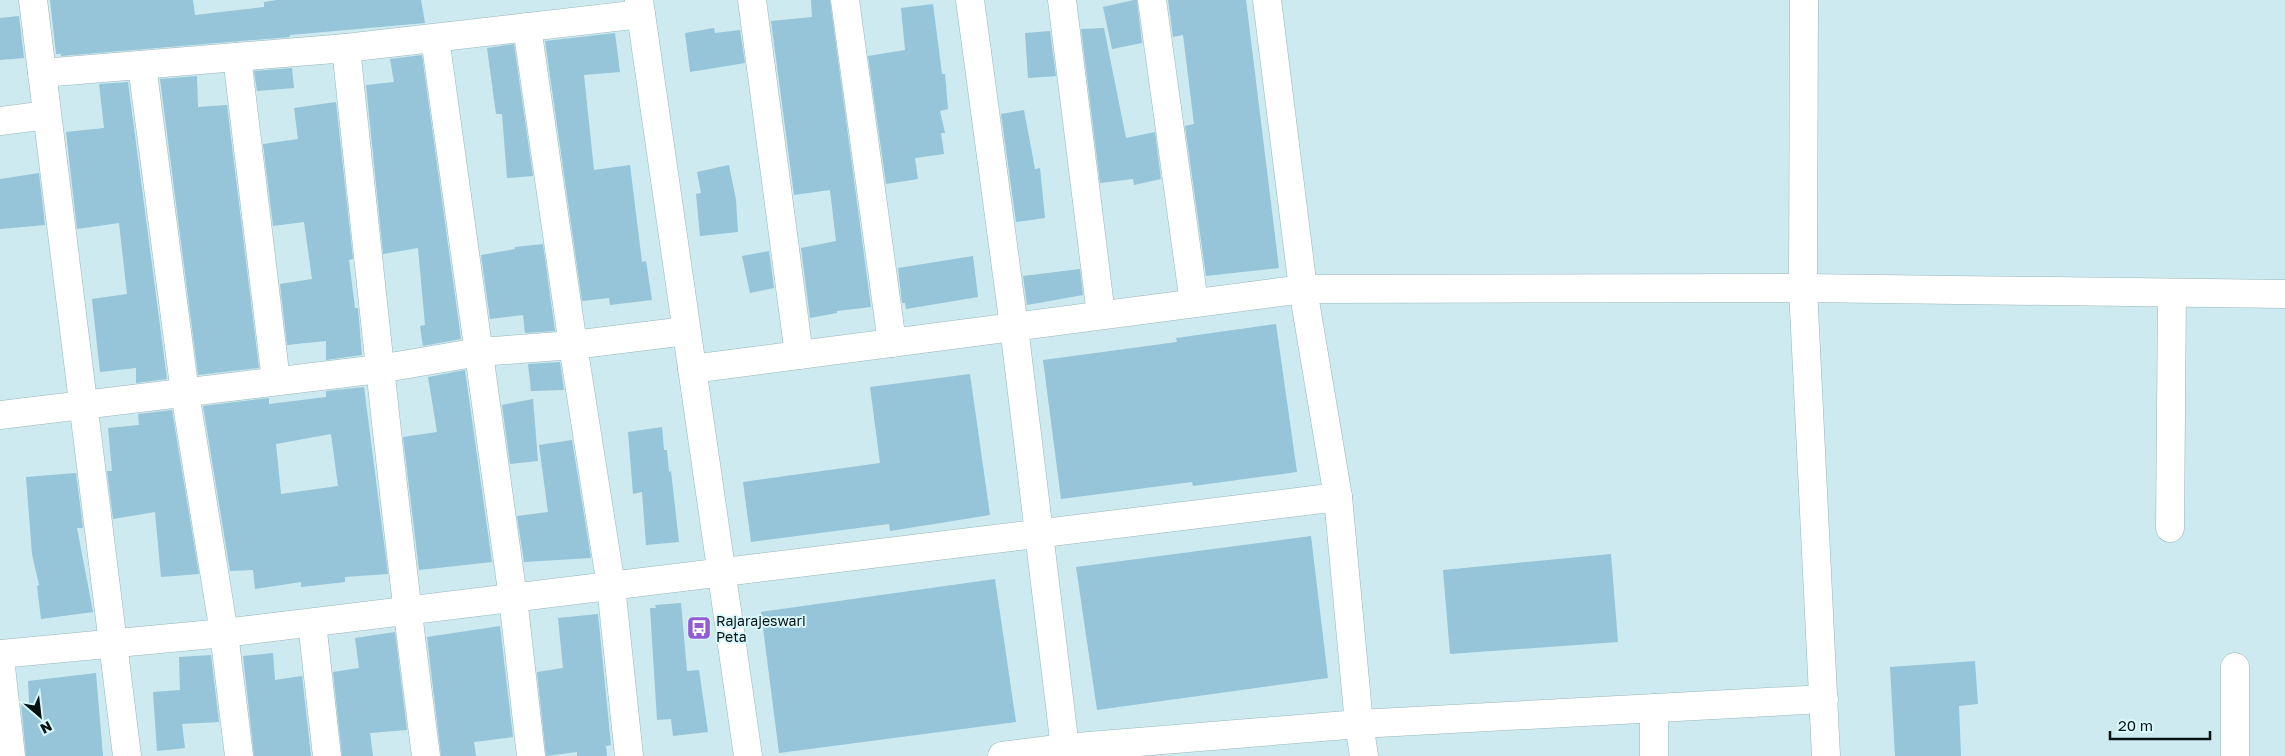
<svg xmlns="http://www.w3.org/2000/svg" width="2285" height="756" font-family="'Golos Text',sans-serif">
<rect width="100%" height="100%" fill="#cceaef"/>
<g fill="#96c4d8" fill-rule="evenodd">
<path d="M 50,0 L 193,0 L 195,15 L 264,7 L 264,2 L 277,0 L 421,0 L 425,23 L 290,35 L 290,37 L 61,56 L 61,54 L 56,54 Z"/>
<path d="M 811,0 L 830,0 L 871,307 L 837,311 L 837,313 L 810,318 L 801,248 L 836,241 L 830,190 L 794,195 L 771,21 L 812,17 Z"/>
<path d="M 1134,0 L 1137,0 L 1142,43 L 1112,49 L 1103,7 Z"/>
<path d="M 1168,0 L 1246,0 L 1279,268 L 1206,276 L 1185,126 L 1194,124 L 1183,35 L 1173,37 Z"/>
<path d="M 933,4 L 942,74 L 945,74 L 948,109 L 940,111 L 945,133 L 941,133 L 944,154 L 915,158 L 918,179 L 886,184 L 868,56 L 905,50 L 901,8 Z"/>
<path d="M 19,16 L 24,58 L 0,60 L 0,18 Z"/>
<path d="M 714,28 L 715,33 L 740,30 L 745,63 L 690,72 L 685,33 Z"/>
<path d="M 1104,28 L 1126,138 L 1155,132 L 1161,179 L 1134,185 L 1133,179 L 1100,183 L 1081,29 Z"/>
<path d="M 1050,31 L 1056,76 L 1028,78 L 1025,33 Z"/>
<path d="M 615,33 L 620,72 L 584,75 L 594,170 L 630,165 L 642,262 L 646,261 L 652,300 L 610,305 L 609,298 L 582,301 L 545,41 Z"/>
<path d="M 514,44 L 533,176 L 507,178 L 502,114 L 496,114 L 487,48 Z"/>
<path d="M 422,55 L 461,339 L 423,346 L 420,326 L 425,325 L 418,248 L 383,254 L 366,85 L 394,82 L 390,59 Z"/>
<path d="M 292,68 L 294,88 L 257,91 L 254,71 Z"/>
<path d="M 197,76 L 198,107 L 227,105 L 259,368 L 198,375 L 160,79 Z"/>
<path d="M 128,82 L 167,379 L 136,383 L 136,368 L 100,372 L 92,299 L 127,294 L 119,223 L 77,229 L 66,132 L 104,128 L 99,84 Z"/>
<path d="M 336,102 L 353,259 L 349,260 L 355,308 L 358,308 L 362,355 L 326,360 L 326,341 L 287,345 L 280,284 L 312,279 L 304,222 L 273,226 L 263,144 L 298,139 L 294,108 Z"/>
<path d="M 1024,110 L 1035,169 L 1040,168 L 1045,218 L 1016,222 L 1001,114 Z"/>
<path d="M 729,165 L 736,200 L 738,232 L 700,236 L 696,194 L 701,193 L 697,172 Z"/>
<path d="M 39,173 L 45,225 L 0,229 L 0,179 Z"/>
<path d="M 543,244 L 555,331 L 525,333 L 523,315 L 490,319 L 481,255 L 515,249 L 515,247 Z"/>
<path d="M 769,251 L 774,288 L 750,293 L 742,256 Z"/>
<path d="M 973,256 L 978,297 L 906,309 L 905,303 L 902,303 L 898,268 Z"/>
<path d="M 1080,269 L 1083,295 L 1027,305 L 1023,276 Z"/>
<path d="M 1276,324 L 1297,472 L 1193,486 L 1192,482 L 1061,499 L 1043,360 L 1177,342 L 1176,338 Z"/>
<path d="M 560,362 L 564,390 L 531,391 L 528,364 Z"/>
<path d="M 465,370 L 492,562 L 419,570 L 403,437 L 437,432 L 428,377 Z"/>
<path d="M 970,374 L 990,515 L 890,531 L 889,524 L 751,542 L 743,482 L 880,463 L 870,387 Z"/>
<path d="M 364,387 L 388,574 L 345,577 L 345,582 L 301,587 L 301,582 L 255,589 L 253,570 L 230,571 L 203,406 L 269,398 L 269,404 L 326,397 L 326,391 ZM 331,434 L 338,486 L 281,494 L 276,444 Z"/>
<path d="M 533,399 L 538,461 L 510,464 L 502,405 Z"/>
<path d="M 172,410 L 199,574 L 161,577 L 155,512 L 113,519 L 107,471 L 112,471 L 108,428 L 139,425 L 138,414 Z"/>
<path d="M 662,427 L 664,450 L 667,450 L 669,472 L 671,471 L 679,542 L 646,545 L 642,492 L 633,494 L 628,432 Z"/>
<path d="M 572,440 L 591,558 L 524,562 L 517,516 L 548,512 L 539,445 Z"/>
<path d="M 76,473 L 83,528 L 77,528 L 93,612 L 41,619 L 37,586 L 39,585 L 32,554 L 26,477 Z"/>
<path d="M 1311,536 L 1328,678 L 1097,710 L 1076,567 Z"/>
<path d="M 1611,554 L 1618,642 L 1450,654 L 1443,570 Z"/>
<path d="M 995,579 L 1016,722 L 779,753 L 761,612 Z"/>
<path d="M 681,603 L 687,671 L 699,670 L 708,732 L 673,736 L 671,719 L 657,720 L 650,608 L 656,608 L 655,605 Z"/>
<path d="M 598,614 L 611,745 L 606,746 L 607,756 L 577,756 L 577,752 L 546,756 L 537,672 L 563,668 L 558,618 Z"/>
<path d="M 500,626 L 513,737 L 474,742 L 476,756 L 441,756 L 427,637 Z"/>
<path d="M 395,632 L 407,730 L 370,733 L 373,756 L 342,756 L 333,672 L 359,668 L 355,638 Z"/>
<path d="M 273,653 L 275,680 L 302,676 L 311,756 L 254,756 L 243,656 Z"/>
<path d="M 211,655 L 219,722 L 182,724 L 185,748 L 157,751 L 153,692 L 180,690 L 179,657 Z"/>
<path d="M 1975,661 L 1978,704 L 1959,706 L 1961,756 L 1895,756 L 1890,667 Z"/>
<path d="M 96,673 L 103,756 L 26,756 L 21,703 L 29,702 L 28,681 Z"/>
</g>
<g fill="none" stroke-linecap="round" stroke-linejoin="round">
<defs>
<g id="street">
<path d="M 33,0 L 127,756"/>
<path d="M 752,0 L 799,355"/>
<path d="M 845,0 L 892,343"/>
<path d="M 970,0 L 1014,327 L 1066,756"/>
<path d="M 1062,0 L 1101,315"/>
<path d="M 1152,0 L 1194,303"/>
<path d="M 1267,0 L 1303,289 L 1338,497 L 1359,724 L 1364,756"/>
<path d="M 1804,0 L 1803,288 L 1826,756"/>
<path d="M 527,27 L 573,345 L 611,586 L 629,756"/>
<path d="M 435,38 L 513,598 L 531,756"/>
<path d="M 346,48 L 641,14"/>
<path d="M 237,57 L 276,381"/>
<path d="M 142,65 L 185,393 L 224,633 L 239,756"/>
<path d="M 42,73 L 346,48 C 371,284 395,520 426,756"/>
<path d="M 0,121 L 47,115"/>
<path d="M 692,369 L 1303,289 L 1803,288 L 2285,294"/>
<path d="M 0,415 L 379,369 L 479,352 L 573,345 L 686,331"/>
<path d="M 2170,528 L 2172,293"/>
<path d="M 312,623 L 327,756"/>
<path d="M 0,654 L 224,633 L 1338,497"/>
<path d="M 0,658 L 11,756"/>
<path d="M 1654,708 L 1654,756"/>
<path d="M 1002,756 L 1065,748 L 1359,724 L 1824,699"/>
<path d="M 2235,756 L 2235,667"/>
</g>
<path id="secondary" d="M 639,0 L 748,756"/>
</defs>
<use href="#street" stroke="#99b6ba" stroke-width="29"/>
<use href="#secondary" stroke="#99b6ba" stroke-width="29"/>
<use href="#street" stroke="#fff" stroke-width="28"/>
<use href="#secondary" stroke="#fff" stroke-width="28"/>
</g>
<defs>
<symbol id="bus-square" viewBox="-11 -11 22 22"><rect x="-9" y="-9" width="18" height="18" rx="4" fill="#945cd4" stroke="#d9f8fc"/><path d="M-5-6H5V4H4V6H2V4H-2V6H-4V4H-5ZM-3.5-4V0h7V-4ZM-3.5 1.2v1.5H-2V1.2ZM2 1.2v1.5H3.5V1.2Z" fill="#fff"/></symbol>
</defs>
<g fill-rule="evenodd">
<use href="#bus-square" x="685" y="614" width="28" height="28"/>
</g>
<g text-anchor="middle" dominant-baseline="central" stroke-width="4" stroke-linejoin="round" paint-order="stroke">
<g font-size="14" fill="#071213" stroke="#d9f8fc" text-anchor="start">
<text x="716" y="620">Rajarajeswari<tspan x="716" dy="16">Peta</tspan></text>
</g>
</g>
<g transform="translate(40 716) rotate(152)" stroke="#d9f8fc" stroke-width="4" paint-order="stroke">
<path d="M0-4L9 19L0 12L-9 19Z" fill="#071213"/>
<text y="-8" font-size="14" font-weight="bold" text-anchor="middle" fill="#071213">N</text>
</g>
<path d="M2110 731v8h100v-8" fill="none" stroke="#071213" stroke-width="2.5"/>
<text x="2118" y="731" font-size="15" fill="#071213" stroke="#d9f8fc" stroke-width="4" paint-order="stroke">20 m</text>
</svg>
